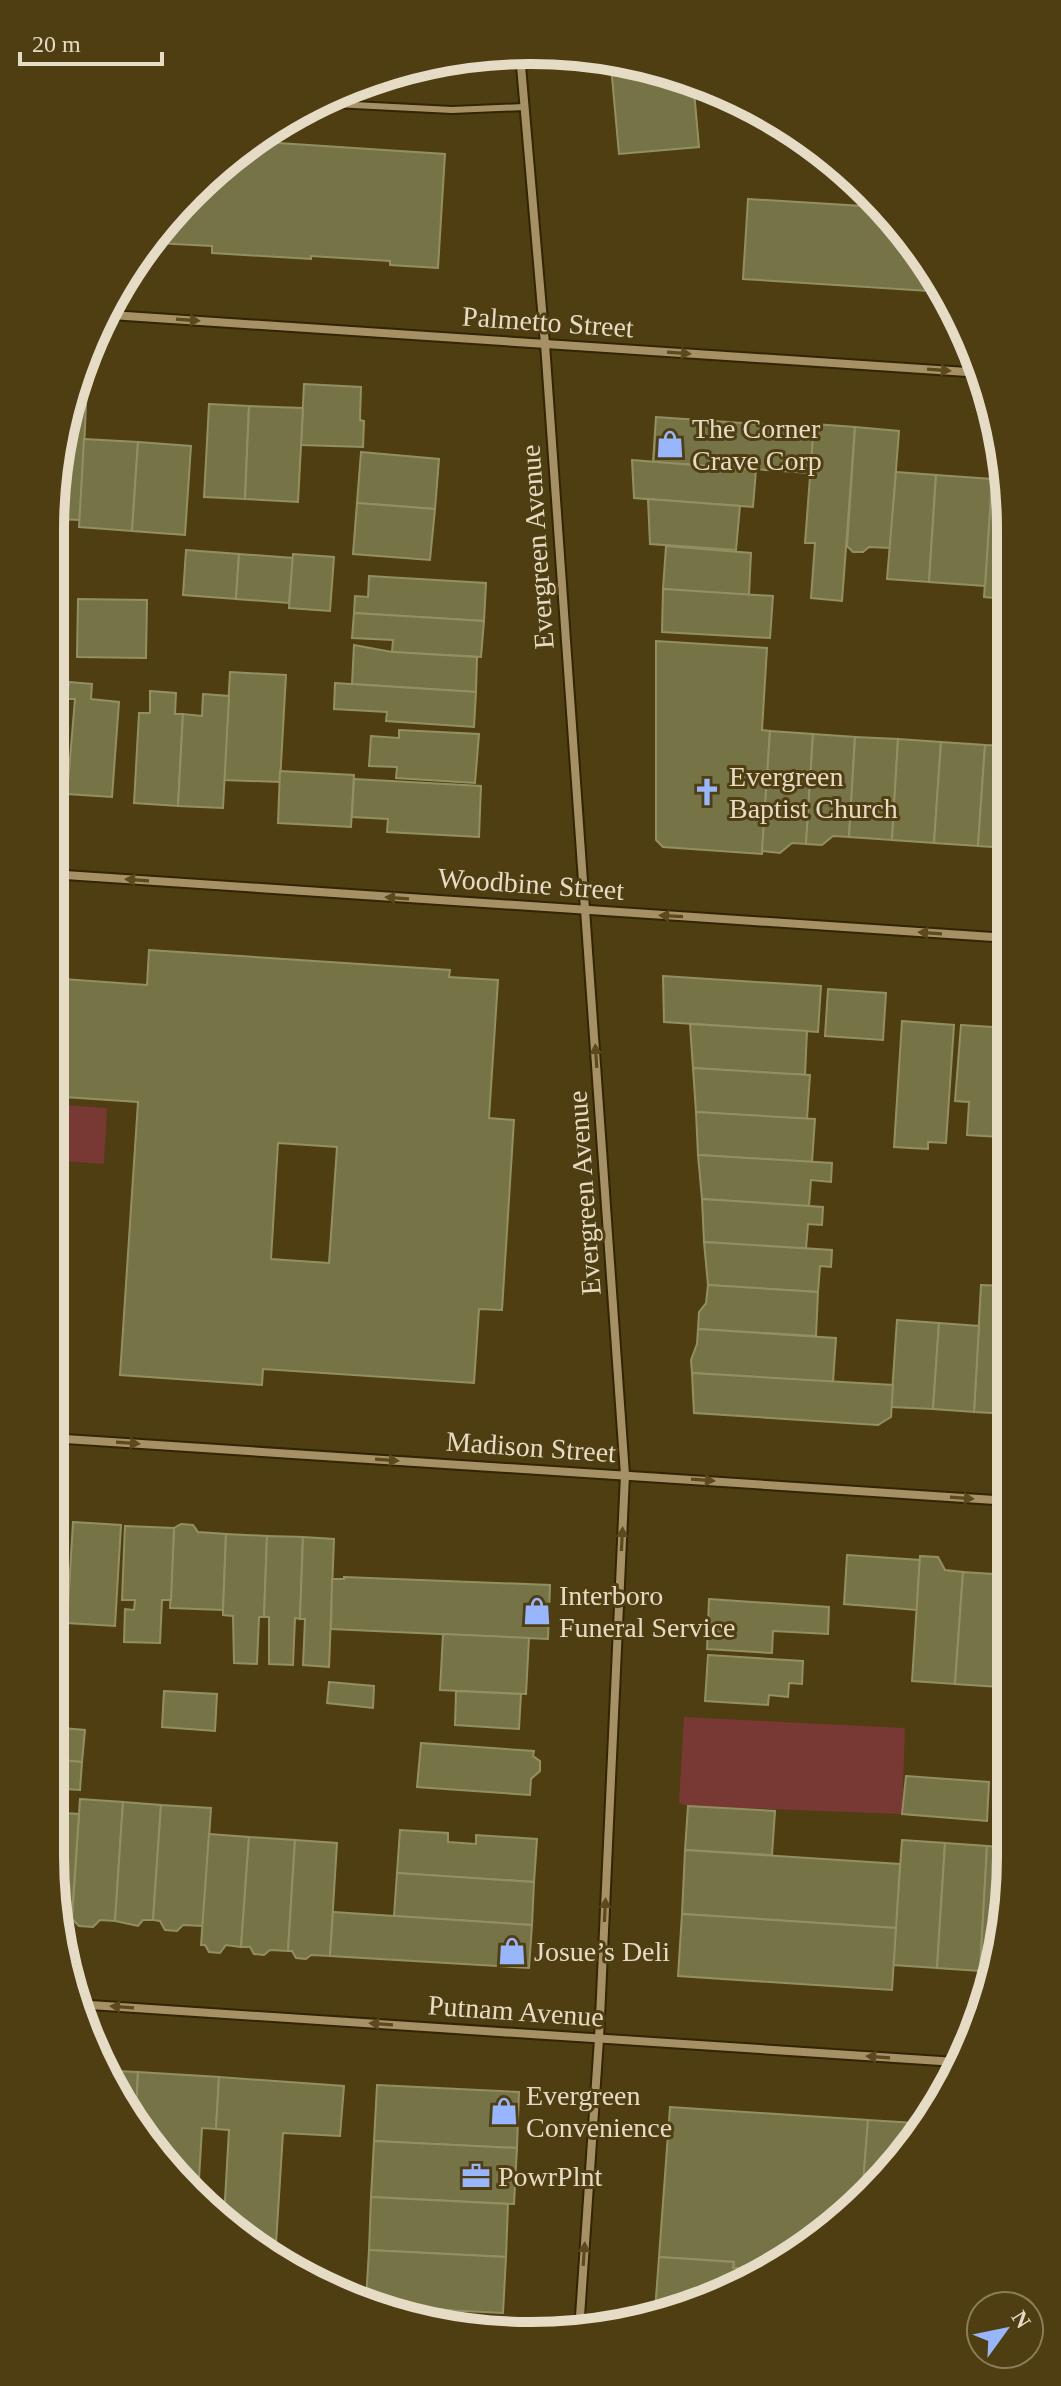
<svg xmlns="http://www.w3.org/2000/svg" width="1061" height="2386" font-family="Georgia,serif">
<rect width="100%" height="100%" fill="#4f3e12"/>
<g fill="#783833">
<path d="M 50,1104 L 107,1108 L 104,1164 L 50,1160 Z"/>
<path d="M 684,1717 L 905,1728 L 902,1814 L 688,1806 L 679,1803 Z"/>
</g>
<g fill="#767447" stroke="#929062" stroke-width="2" fill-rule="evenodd">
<path d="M 611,66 L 685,76 L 693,80 L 699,147 L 619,154 Z"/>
<path d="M 263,142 L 445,154 L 438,268 L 390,265 L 390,261 L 311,256 L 311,259 L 212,253 L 212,246 L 156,243 L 155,249 L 149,248 L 170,213 Z"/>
<path d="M 748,199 L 879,207 L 911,238 L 943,292 L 743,279 Z"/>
<path d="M 75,380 L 87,381 L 81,520 L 54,519 Z"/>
<path d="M 304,384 L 361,387 L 360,420 L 364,421 L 363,447 L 301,445 Z"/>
<path d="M 209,404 L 249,406 L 245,499 L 204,497 Z"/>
<path d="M 249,406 L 303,408 L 298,502 L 245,499 Z"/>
<path d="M 656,417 L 814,428 L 810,473 L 653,462 Z"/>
<path d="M 814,424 L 855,427 L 842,601 L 811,598 L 815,543 L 805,543 Z"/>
<path d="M 855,427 L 899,431 L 890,548 L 869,547 L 863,552 L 853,552 L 847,546 Z"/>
<path d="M 995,436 L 999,437 L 1007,467 L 1007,599 L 984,597 Z"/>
<path d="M 84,439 L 138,442 L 132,531 L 79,527 Z"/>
<path d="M 138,442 L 191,446 L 185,535 L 132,531 Z"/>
<path d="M 361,452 L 439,459 L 435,509 L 357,503 Z"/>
<path d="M 632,460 L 756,470 L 753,507 L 634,498 Z"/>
<path d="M 896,472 L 936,475 L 929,582 L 887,579 Z"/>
<path d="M 936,475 L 992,479 L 985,586 L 929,582 Z"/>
<path d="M 648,499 L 740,506 L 736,550 L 650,544 Z"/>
<path d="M 357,503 L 435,509 L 430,560 L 353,554 Z"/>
<path d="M 666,546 L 751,553 L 749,595 L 663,589 Z"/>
<path d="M 186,550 L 239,554 L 236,599 L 183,595 Z"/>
<path d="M 239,554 L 293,558 L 289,603 L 236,599 Z"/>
<path d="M 293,554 L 334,557 L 330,611 L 289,608 Z"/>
<path d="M 369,576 L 486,583 L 484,621 L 354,613 L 355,596 L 368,597 Z"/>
<path d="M 663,589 L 773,596 L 770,638 L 662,632 Z"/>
<path d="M 78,599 L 147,600 L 146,658 L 77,657 Z"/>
<path d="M 354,613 L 484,621 L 481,657 L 392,652 L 393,640 L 352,638 Z"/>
<path d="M 656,641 L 767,648 L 762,730 L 770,731 L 762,854 L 663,847 L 656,840 Z"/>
<path d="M 354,645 L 392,652 L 477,657 L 476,692 L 352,684 Z"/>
<path d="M 230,672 L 286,675 L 280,782 L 224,780 Z"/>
<path d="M 69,682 L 92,684 L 91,699 L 119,702 L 112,797 L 67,794 L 75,699 L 67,699 Z"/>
<path d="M 335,683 L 476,692 L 474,727 L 386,721 L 387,712 L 334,709 Z"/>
<path d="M 150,691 L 176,693 L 175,714 L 183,714 L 178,806 L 134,803 L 139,713 L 150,713 Z"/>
<path d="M 203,694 L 229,696 L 223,808 L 178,806 L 183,714 L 202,716 Z"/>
<path d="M 50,701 L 55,701 L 50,782 Z"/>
<path d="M 399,730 L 479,734 L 475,783 L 396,778 L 397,767 L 369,766 L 371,736 L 399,738 Z"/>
<path d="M 770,731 L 813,734 L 806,844 L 792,843 L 780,853 L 762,851 Z"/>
<path d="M 813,734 L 855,737 L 849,837 L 833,836 L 822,845 L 806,844 Z"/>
<path d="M 855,737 L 898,739 L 892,840 L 849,837 Z"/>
<path d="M 898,739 L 941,742 L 934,843 L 892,840 Z"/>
<path d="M 941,742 L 985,745 L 978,846 L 934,843 Z"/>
<path d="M 985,745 L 1008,746 L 1008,848 L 978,846 Z"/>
<path d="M 280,771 L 354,775 L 351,827 L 278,823 Z"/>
<path d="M 354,779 L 481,786 L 479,837 L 387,832 L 388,819 L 352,817 Z"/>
<path d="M 149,950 L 450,970 L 449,977 L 498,980 L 489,1118 L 514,1120 L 502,1310 L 479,1309 L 474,1383 L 263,1369 L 262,1385 L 120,1375 L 138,1102 L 50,1096 L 50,978 L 147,985 ZM 278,1143 L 337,1147 L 329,1263 L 271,1259 Z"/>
<path d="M 663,976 L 821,986 L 818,1032 L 664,1022 Z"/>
<path d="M 828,989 L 886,993 L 883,1040 L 825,1036 Z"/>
<path d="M 902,1021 L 954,1025 L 946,1143 L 928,1142 L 928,1149 L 894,1147 Z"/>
<path d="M 690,1024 L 807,1031 L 805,1075 L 693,1068 Z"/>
<path d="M 961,1025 L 1008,1028 L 1000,1137 L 967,1135 L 969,1102 L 955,1101 Z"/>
<path d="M 693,1068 L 810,1075 L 807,1119 L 696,1112 Z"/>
<path d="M 696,1112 L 815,1119 L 812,1162 L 698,1155 Z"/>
<path d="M 698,1155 L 832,1163 L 831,1182 L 811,1180 L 809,1206 L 702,1199 Z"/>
<path d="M 702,1199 L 823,1207 L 822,1225 L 808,1224 L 806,1249 L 704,1242 Z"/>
<path d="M 704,1242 L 832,1250 L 831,1267 L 820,1266 L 818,1292 L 708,1285 Z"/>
<path d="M 708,1285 L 818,1292 L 816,1336 L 698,1329 L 699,1312 L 706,1303 Z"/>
<path d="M 981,1285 L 1009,1286 L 1010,1414 L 974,1412 Z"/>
<path d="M 897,1320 L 939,1323 L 933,1409 L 891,1407 Z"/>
<path d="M 939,1323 L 979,1326 L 974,1412 L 933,1409 Z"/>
<path d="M 698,1329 L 836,1338 L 833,1382 L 692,1373 L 691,1360 L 697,1344 Z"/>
<path d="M 692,1373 L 893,1385 L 891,1417 L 878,1425 L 694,1413 Z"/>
<path d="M 50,1522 L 56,1523 L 52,1613 L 50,1613 Z"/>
<path d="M 73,1522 L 121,1525 L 115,1626 L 67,1623 Z"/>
<path d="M 181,1524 L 193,1525 L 198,1532 L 226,1534 L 223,1610 L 170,1608 L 174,1528 Z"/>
<path d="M 125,1526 L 174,1528 L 171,1600 L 162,1600 L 160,1643 L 124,1642 L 125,1609 L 134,1610 L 135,1600 L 122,1600 Z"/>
<path d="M 226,1534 L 267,1536 L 264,1617 L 259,1617 L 257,1664 L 234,1663 L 233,1616 L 223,1615 L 223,1610 Z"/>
<path d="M 267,1536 L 303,1537 L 300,1619 L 295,1618 L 293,1665 L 269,1664 L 269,1617 L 264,1617 Z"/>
<path d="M 303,1537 L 334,1539 L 329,1667 L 303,1665 L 305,1619 L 300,1619 Z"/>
<path d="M 847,1555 L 920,1560 L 917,1610 L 844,1604 Z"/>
<path d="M 920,1556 L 938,1557 L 945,1570 L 963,1572 L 955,1684 L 912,1681 Z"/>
<path d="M 963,1572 L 1008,1575 L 999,1687 L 955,1684 Z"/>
<path d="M 1008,1575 L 1010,1575 L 1011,1711 L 998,1710 Z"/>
<path d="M 344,1577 L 550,1585 L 548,1639 L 331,1629 L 332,1579 L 344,1579 Z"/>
<path d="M 709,1599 L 829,1607 L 828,1634 L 773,1631 L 772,1653 L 707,1649 Z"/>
<path d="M 443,1634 L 529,1638 L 526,1694 L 440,1690 Z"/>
<path d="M 708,1655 L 803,1661 L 802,1684 L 789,1683 L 788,1697 L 769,1695 L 768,1705 L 705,1701 Z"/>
<path d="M 329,1682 L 374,1686 L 373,1708 L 327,1703 Z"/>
<path d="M 164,1691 L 217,1694 L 215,1731 L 162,1727 Z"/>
<path d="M 456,1691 L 521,1694 L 519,1729 L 455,1725 Z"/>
<path d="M 50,1727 L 85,1730 L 82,1762 L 50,1759 Z"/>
<path d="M 421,1743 L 534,1751 L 533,1756 L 540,1761 L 540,1771 L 531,1779 L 530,1795 L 417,1787 Z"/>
<path d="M 50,1759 L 82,1762 L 80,1790 L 50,1788 Z"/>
<path d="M 906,1776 L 989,1782 L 987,1821 L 902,1814 Z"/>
<path d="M 80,1799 L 123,1802 L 115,1921 L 100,1920 L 93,1927 L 79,1926 L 72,1919 Z"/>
<path d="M 123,1802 L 161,1805 L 153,1920 L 143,1920 L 138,1926 L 115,1921 Z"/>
<path d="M 161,1805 L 211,1808 L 203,1926 L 183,1925 L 177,1931 L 165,1930 L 160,1921 L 153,1920 Z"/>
<path d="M 688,1806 L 775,1811 L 772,1855 L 685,1850 Z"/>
<path d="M 50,1812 L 79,1814 L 72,1914 L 60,1913 L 50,1856 Z"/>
<path d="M 400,1830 L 448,1833 L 448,1842 L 476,1844 L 476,1835 L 537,1839 L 534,1882 L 397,1873 Z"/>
<path d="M 209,1834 L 249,1837 L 241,1947 L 226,1945 L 220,1953 L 209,1952 L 205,1945 L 201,1945 Z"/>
<path d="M 249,1837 L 295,1840 L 288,1951 L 270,1950 L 264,1955 L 254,1954 L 250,1947 L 241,1947 Z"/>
<path d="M 295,1840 L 337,1843 L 330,1956 L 311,1955 L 306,1959 L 296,1958 L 292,1951 L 288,1951 Z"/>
<path d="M 902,1840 L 945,1843 L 937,1968 L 893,1965 Z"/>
<path d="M 945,1843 L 987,1846 L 980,1971 L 937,1968 Z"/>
<path d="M 987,1846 L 1011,1848 L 992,1972 L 980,1971 Z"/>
<path d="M 685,1850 L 900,1864 L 896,1928 L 682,1914 Z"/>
<path d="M 397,1873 L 534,1882 L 532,1925 L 394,1916 Z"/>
<path d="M 333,1912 L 532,1925 L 529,1968 L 330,1956 Z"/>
<path d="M 682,1914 L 896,1928 L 892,1990 L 678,1976 Z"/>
<path d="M 116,2071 L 138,2072 L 136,2114 L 115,2079 Z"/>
<path d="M 138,2072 L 219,2077 L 216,2129 L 202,2128 L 198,2196 L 169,2172 L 147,2134 L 148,2124 L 141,2124 L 136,2114 Z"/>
<path d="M 219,2077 L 344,2086 L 340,2136 L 283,2133 L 275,2259 L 224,2217 L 229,2130 L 216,2129 Z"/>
<path d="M 377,2085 L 519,2092 L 517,2148 L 374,2141 Z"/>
<path d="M 670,2107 L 868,2120 L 862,2197 L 772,2270 L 733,2268 L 734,2262 L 659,2257 Z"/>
<path d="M 868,2120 L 914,2123 L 913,2136 L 892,2172 L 862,2197 Z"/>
<path d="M 374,2141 L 517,2148 L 514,2204 L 371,2197 Z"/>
<path d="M 371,2197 L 508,2204 L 506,2257 L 369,2250 Z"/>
<path d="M 369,2250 L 506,2257 L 503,2313 L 383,2307 L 366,2300 Z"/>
<path d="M 659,2257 L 734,2262 L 733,2268 L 772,2270 L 655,2311 Z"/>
<path d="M 383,2307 L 452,2310 L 451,2327 L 437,2327 Z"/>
</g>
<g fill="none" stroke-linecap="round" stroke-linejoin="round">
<defs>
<path id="service" d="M 314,103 L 452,110 L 524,107"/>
<g id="minor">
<path d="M 520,54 L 545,344 L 625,1475 L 599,2039 L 579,2331"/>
<path d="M 111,315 L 982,373"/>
<path d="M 50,874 L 1008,938"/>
<path d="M 50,1438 L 1010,1501"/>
<path d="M 75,2004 L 956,2062"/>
</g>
</defs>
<use href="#service" stroke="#322504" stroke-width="10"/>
<use href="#minor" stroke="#322504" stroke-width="12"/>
<use href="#service" stroke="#a59165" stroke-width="6"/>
<use href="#minor" stroke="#a59165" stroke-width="8"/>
</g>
<defs><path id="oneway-solid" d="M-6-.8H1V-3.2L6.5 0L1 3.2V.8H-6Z" transform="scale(2)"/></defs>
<g fill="#5c4a1e">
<use href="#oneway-solid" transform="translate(188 320) rotate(4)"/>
<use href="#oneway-solid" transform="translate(679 353) rotate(4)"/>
<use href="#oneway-solid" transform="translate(939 370) rotate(4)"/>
<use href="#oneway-solid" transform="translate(137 880) rotate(-176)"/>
<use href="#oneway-solid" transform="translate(397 898) rotate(-176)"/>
<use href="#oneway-solid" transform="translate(671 916) rotate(-177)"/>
<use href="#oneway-solid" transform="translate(930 933) rotate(-176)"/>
<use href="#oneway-solid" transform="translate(596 1056) rotate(-94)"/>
<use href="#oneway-solid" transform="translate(128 1443) rotate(4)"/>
<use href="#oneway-solid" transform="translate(387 1460) rotate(4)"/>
<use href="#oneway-solid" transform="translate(703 1480) rotate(4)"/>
<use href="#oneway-solid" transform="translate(962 1498) rotate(4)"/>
<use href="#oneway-solid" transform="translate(622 1539) rotate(-87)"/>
<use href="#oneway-solid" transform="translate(605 1910) rotate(-87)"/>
<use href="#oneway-solid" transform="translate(122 2007) rotate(-176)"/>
<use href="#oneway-solid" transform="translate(381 2024) rotate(-176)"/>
<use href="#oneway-solid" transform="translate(878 2057) rotate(-176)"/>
<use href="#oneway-solid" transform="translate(584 2254) rotate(-86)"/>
</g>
<defs>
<symbol id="shop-bare" viewBox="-9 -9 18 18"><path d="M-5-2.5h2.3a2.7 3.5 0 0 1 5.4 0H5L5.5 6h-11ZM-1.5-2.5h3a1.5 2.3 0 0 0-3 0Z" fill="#97b6fd" stroke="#4f3e12" stroke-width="2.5" paint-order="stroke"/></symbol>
<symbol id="church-bare" viewBox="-9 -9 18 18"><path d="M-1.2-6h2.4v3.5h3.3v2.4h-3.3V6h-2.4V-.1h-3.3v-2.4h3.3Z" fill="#97b6fd" stroke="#4f3e12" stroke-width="2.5" paint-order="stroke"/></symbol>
<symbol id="office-bare" viewBox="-9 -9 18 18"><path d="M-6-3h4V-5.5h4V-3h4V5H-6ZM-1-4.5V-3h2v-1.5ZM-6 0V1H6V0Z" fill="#97b6fd" stroke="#4f3e12" stroke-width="2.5" paint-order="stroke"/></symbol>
</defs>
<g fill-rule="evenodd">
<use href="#shop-bare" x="650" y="424" width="40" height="40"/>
<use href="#church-bare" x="687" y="772" width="40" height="40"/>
<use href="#shop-bare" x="517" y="1591" width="40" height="40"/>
<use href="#shop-bare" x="492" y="1931" width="40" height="40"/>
<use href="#shop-bare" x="484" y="2091" width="40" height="40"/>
<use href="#office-bare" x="456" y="2156" width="40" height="40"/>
</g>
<g text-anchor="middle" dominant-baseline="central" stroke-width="6" stroke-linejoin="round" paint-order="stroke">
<g font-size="28" fill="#e6dbc5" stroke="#4f3e12">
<text transform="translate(548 322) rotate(4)">Palmetto Street</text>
<text transform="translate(537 547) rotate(-94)">Evergreen Avenue</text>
<text transform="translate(531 884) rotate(4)">Woodbine Street</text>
<text transform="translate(584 1193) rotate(-94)">Evergreen Avenue</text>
<text transform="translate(531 1447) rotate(4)">Madison Street</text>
<text transform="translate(516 2011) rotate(4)">Putnam Avenue</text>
</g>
<g font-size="28" fill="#e6dbc5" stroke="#4f3e12" text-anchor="start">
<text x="692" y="428">The Corner<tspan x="692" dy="32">Crave Corp</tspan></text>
<text x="729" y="776">Evergreen<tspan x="729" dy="32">Baptist Church</tspan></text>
<text x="559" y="1595">Interboro<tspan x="559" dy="32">Funeral Service</tspan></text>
<text x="534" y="1951">Josue’s Deli</text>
<text x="526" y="2095">Evergreen<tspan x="526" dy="32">Convenience</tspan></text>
<text x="498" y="2176">PowrPlnt</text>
</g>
</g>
<path d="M0 0H1061V2386H0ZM530 64H531A466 466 0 0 1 997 530V1856A466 466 0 0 1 531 2322H530A466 466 0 0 1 64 1856V530A466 466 0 0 1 530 64Z" fill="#4f3e12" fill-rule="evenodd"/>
<path fill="none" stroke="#e6dbc5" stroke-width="10" d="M530 64H531A466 466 0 0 1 997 530V1856A466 466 0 0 1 531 2322H530A466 466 0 0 1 64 1856V530A466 466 0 0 1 530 64Z"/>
<g transform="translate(1005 2330) rotate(57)"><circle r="38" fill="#4f3e12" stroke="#8b7d5a" stroke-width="2"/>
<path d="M0-6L14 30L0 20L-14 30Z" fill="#97b6fd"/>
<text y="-12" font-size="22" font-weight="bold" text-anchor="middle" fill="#e6dbc5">N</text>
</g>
<path d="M20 52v12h142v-12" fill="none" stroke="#e6dbc5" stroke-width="4"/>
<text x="32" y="52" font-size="24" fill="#e6dbc5" stroke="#4f3e12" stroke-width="6" paint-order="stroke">20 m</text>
</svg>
